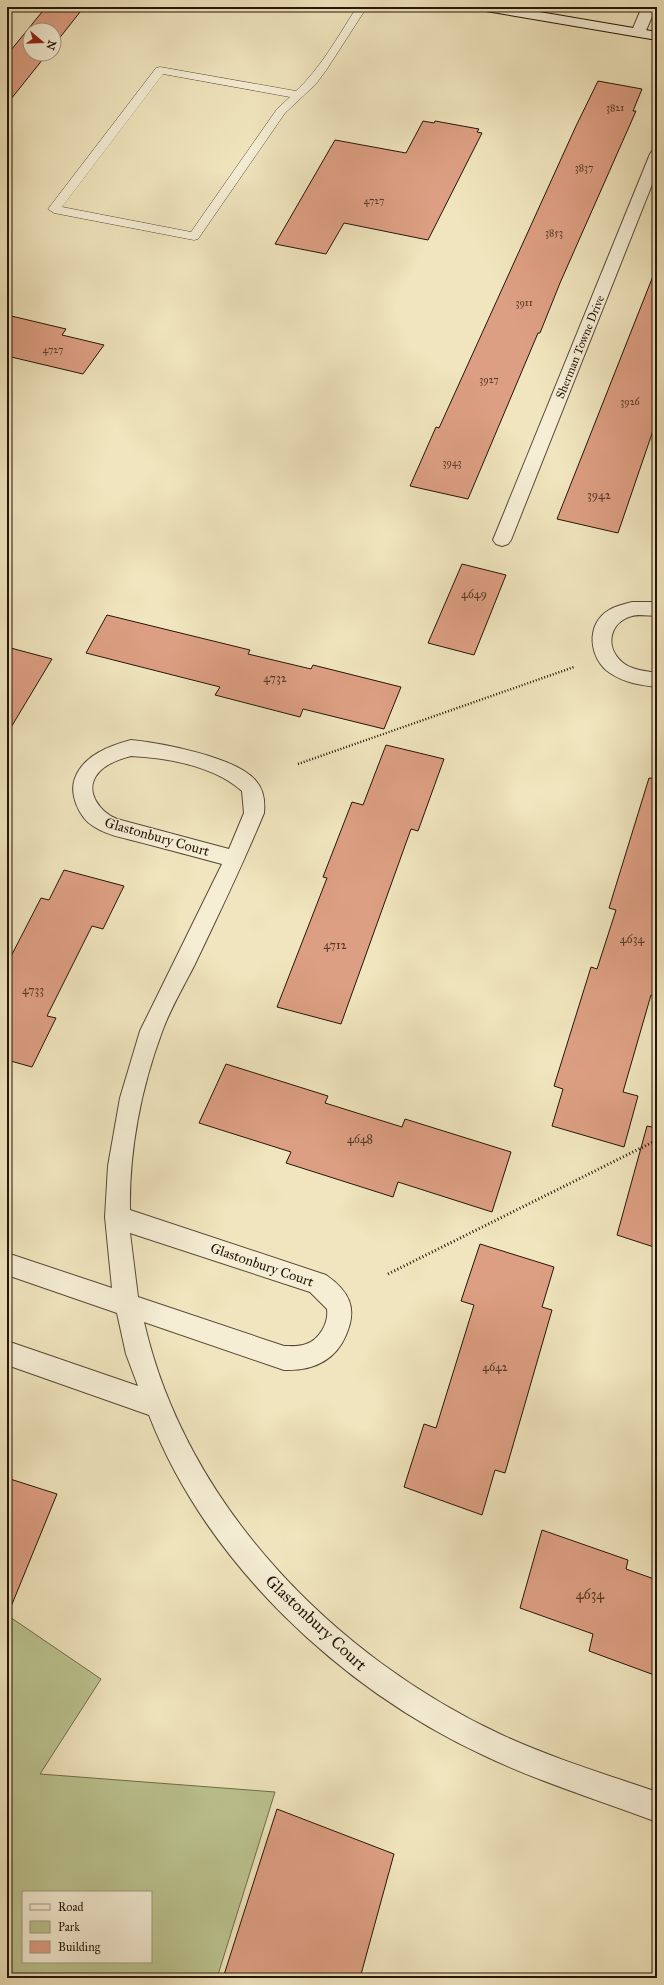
<svg xmlns="http://www.w3.org/2000/svg" width="664" height="1985" font-family="'IM FELL Great Primer',serif">
<rect width="100%" height="100%" fill="#f0e5be"/>
<filter id="stains"><feTurbulence type="fractalNoise" baseFrequency=".005" numOctaves="4"/><feColorMatrix values="0 0 0 0 .2 0 0 0 0 .09 0 0 0 0 .02 0 0 0 .5 -.17"/></filter>
<radialGradient id="worn" r=".72"><stop offset=".6" stop-color="#630" stop-opacity="0"/><stop offset="1" stop-color="#630" stop-opacity=".3"/></radialGradient>
<path fill="#bbc490" stroke="#706c4c" fill-rule="evenodd" d="M 7,1615 L 101,1679 L 40,1774 L 275,1792 L 217,1978 L 7,1978 ZM 23,1892 L 151,1892 L 151,1962 L 23,1962 Z"/>
<g fill="#dd9f83" stroke="#251508">
<path d="M 46,7 L 84,7 L 54,45 L 54,30 L 30,30 L 30,54 L 47,54 L 7,104 L 7,55 Z"/>
<path d="M 598,81 L 642,89 L 633,111 L 636,111 L 560,283 L 540,333 L 538,333 L 468,499 L 410,486 L 436,427 L 439,428 L 576,126 Z"/>
<path d="M 423,121 L 434,123 L 435,121 L 479,129 L 477,132 L 482,133 L 428,240 L 344,223 L 326,254 L 275,244 L 335,140 L 406,153 Z"/>
<path d="M 655,271 L 657,271 L 657,419 L 618,533 L 557,519 Z"/>
<path d="M 7,315 L 66,329 L 62,335 L 104,345 L 83,374 L 7,356 Z"/>
<path d="M 462,564 L 506,575 L 474,655 L 428,643 Z"/>
<path d="M 107,615 L 250,650 L 248,654 L 311,669 L 313,665 L 401,687 L 384,729 L 303,709 L 300,717 L 215,695 L 220,687 L 86,653 Z"/>
<path d="M 7,647 L 52,659 L 7,734 Z"/>
<path d="M 386,745 L 444,759 L 418,831 L 411,829 L 341,1024 L 277,1007 L 327,878 L 323,877 L 352,802 L 363,805 Z"/>
<path d="M 649,778 L 657,779 L 657,997 L 651,995 L 623,1092 L 638,1096 L 624,1147 L 552,1126 L 563,1089 L 554,1086 L 591,967 L 597,969 L 616,910 L 609,908 Z"/>
<path d="M 64,870 L 124,886 L 103,929 L 92,926 L 47,1016 L 56,1018 L 32,1067 L 7,1060 L 7,964 L 41,898 L 49,900 Z"/>
<path d="M 226,1064 L 328,1096 L 325,1103 L 402,1127 L 405,1119 L 511,1152 L 492,1212 L 398,1182 L 393,1197 L 286,1163 L 291,1152 L 199,1123 Z"/>
<path d="M 647,1126 L 657,1128 L 657,1248 L 617,1235 Z"/>
<path d="M 480,1244 L 554,1267 L 542,1307 L 552,1310 L 505,1473 L 495,1470 L 482,1515 L 404,1487 L 424,1424 L 436,1428 L 474,1305 L 461,1301 Z"/>
<path d="M 7,1478 L 57,1494 L 8,1614 L 7,1613 Z"/>
<path d="M 542,1530 L 628,1560 L 626,1569 L 657,1580 L 657,1676 L 589,1651 L 593,1634 L 520,1608 Z"/>
<path d="M 277,1809 L 394,1854 L 360,1978 L 223,1978 Z"/>
</g>
<g fill="none" stroke-linecap="round" stroke-linejoin="round">
<defs>
<path id="lane" d="M 357,7 L 367,7 L 327,69 L 316,84 L 285,113 L 198,239 L 194,240 L 54,213 L 48,209 L 156,68 L 160,67 L 296,91 C 321,68 338,36 357,7 ZM 163,74 L 290,97 L 277,109 L 191,232 L 62,207 Z"/>
<g id="street">
<path d="M 642,7 L 656,7 L 645,33 L 643,36 L 633,36 L 631,33 Z"/>
<path d="M 657,150 L 657,172 L 511,540 L 508,544 L 502,546 L 496,544 L 493,540 L 650,154 L 652,151 Z"/>
<path d="M 632,602 L 657,602 L 657,616 C 649,616 639,614 632,616 C 610,622 604,646 622,662 C 631,670 645,671 657,673 L 657,687 C 640,685 625,683 610,673 C 589,659 585,624 609,610 C 616,606 625,604 632,602 Z"/>
<path d="M 131,740 C 161,743 237,757 256,781 C 264,790 265,802 264,813 C 243,864 219,914 195,964 C 184,986 170,1009 162,1032 C 141,1088 129,1151 130,1210 L 326,1275 C 349,1291 358,1308 346,1335 C 335,1361 312,1371 284,1370 L 144,1322 C 186,1506 335,1657 502,1735 C 552,1758 605,1774 657,1792 L 657,1822 C 599,1800 539,1782 483,1755 C 341,1689 206,1563 149,1415 L 7,1365 L 7,1341 L 138,1386 L 126,1354 L 117,1313 L 7,1275 L 7,1253 L 112,1288 L 105,1217 L 108,1166 L 120,1098 L 140,1031 L 222,864 C 195,857 167,849 139,842 C 124,838 106,835 93,826 C 79,817 69,794 75,778 C 84,755 109,746 131,740 ZM 131,756 C 167,758 214,766 242,791 L 244,813 L 229,849 L 117,819 C 101,813 85,793 96,776 C 103,765 119,759 131,756 ZM 130,1233 L 310,1292 L 327,1309 C 329,1323 319,1340 306,1344 C 299,1347 291,1346 284,1346 L 138,1297 Z"/>
</g>
<path id="secondary" d="M 479,7 L 510,7 L 657,32 L 657,40 L 486,11 L 481,10 Z"/>
</defs>
<use href="#lane" stroke="#584936" stroke-width="1"/>
<use href="#street" stroke="#584936" stroke-width="2"/>
<use href="#secondary" stroke="#251508" stroke-width="2"/>
<path stroke="#251508" stroke-width="2.5" stroke-dasharray="1 2" stroke-linecap="butt" d="M 298,764 L 574,667"/>
<path stroke="#251508" stroke-width="3" stroke-dasharray="1 2.5" stroke-linecap="butt" d="M 388,1274 L 657,1140"/>
<use href="#lane" fill="#f5eed5" fill-rule="evenodd"/>
<use href="#street" fill="#f5eed5" fill-rule="evenodd"/>
<use href="#secondary" fill="#f5eed5" fill-rule="evenodd"/>
</g>
<g text-anchor="middle" dominant-baseline="central" stroke-width="3" stroke-linejoin="round" paint-order="stroke">
<g font-size="10" fill="#533827">
<text x="615" y="108">3821</text>
<text x="584" y="168">3837</text>
<text x="374" y="201">4727</text>
<text x="554" y="233">3853</text>
<text x="524" y="303">3911</text>
<text x="53" y="350">4727</text>
<text x="489" y="380">3927</text>
<text x="630" y="402">3926</text>
<text x="452" y="463">3943</text>
</g>
<g font-size="12" fill="#251508" stroke="#f5eed5">
<text transform="translate(580 347) rotate(-68)">Sherman Towne Drive</text>
</g>
<g font-size="12" fill="#533827">
<text x="599" y="495">3942</text>
<text x="474" y="594">4649</text>
<text x="275" y="678">4732</text>
<text x="632" y="939">4634</text>
<text x="335" y="945">4712</text>
<text x="33" y="990">4733</text>
<text x="360" y="1139">4648</text>
<text x="495" y="1367">4642</text>
</g>
<g font-size="14" fill="#251508" stroke="#f5eed5">
<text transform="translate(157 837) rotate(16)">Glastonbury Court</text>
<text transform="translate(262 1265) rotate(19)">Glastonbury Court</text>
</g>
<g font-size="14" fill="#533827">
<text x="590" y="1594">4634</text>
</g>
<g font-size="17" fill="#251508" stroke="#f5eed5">
<text transform="translate(316 1623) rotate(43)">Glastonbury Court</text>
</g>
</g>
<rect width="664" height="1985" fill="none" stroke="#f0e5be" stroke-width="24"/>
<rect x="8" y="8" width="648" height="1969" fill="none" stroke="#251508" stroke-width="2"/>
<rect x="12" y="12" width="640" height="1961" fill="none" stroke="#251508"/>
<rect x="22" y="1891" width="130" height="72" fill="#f5eed5" stroke="#a29783"/>
<rect x="30" y="1904" width="20" height="6" fill="#f5eed5" stroke="#a29783"/>
<text x="58" y="1911" font-size="12" fill="#251508">Road</text>
<rect x="30" y="1921" width="20" height="12" fill="#bbc490" stroke="#a29783"/>
<text x="58" y="1931" font-size="12" fill="#251508">Park</text>
<rect x="30" y="1941" width="20" height="12" fill="#dd9f83" stroke="#a29783"/>
<text x="58" y="1951" font-size="12" fill="#251508">Building</text>
<g transform="translate(42 42) rotate(109)"><circle r="19" fill="#f5eed5" stroke="#a29783"/>
<path d="M0-3L7 15L0 10L-7 15Z" fill="#8f2418"/>
<text y="-6" font-size="11" font-weight="bold" text-anchor="middle" fill="#251508">N</text>
</g>
<rect width="100%" height="100%" filter="url(#stains)"/>
<rect width="100%" height="100%" fill="url(#worn)"/>
</svg>
